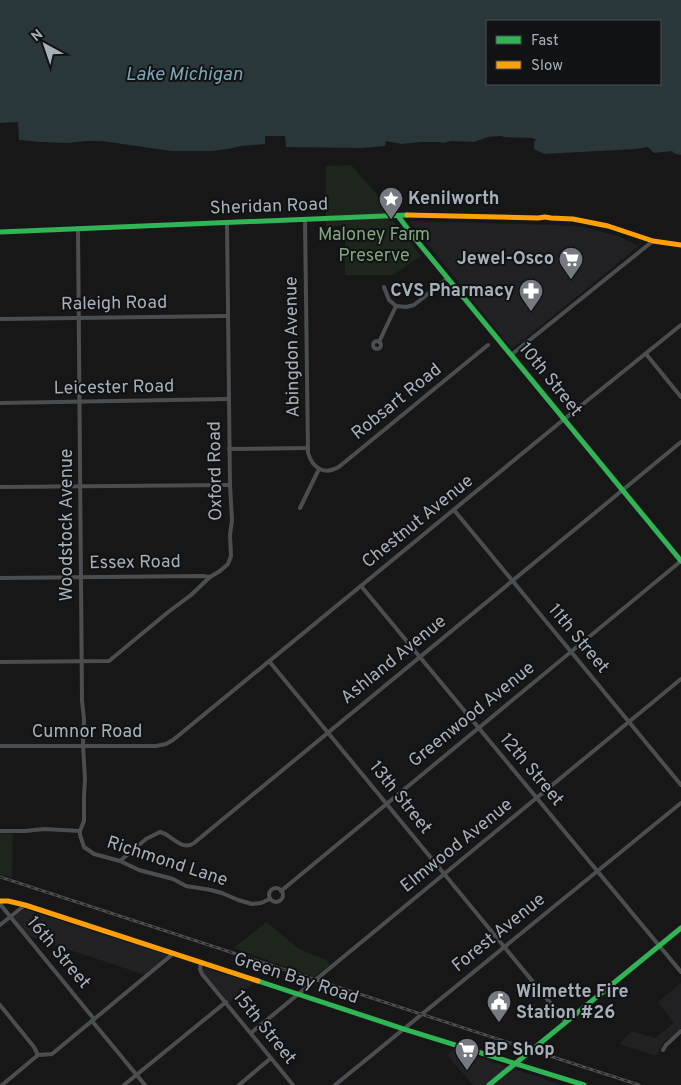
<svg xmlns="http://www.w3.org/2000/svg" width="681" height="1085" font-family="Overpass,sans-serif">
<rect width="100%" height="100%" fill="#171717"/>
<g fill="#212124">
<path d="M 409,221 L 558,225 L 584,227 L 618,236 L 639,246 L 512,349 Z"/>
<path d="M 24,909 L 170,956 L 145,975 L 28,936 L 13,918 Z"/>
<path d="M 201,967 L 254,983 L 228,1004 L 203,973 Z"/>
<path d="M 681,983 L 681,1028 L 664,1042 L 656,1056 L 619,1044 L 632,1031 L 655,1038 L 674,1023 L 658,1002 Z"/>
<path d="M 454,1049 L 562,1085 L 473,1085 L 447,1055 Z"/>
</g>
<g fill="#1d251d">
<path d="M 351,165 L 391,210 L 385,211 L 421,256 L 393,275 L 345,275 L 345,225 L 326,227 L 326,166 Z"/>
<path d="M 0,833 L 13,834 L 12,878 L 0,874 Z"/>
<path d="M 266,922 L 301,950 L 326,960 L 331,964 L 314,977 L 234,948 Z"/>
</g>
<path fill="#29363a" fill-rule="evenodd" d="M 0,0 L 681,0 L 681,155 L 675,154 L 672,151 L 654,153 L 648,147 L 636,149 L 544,154 L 534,149 L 534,142 L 536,140 L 533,138 L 504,137 L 501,136 L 488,137 L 474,142 L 451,141 L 444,143 L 438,142 L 421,142 L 401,144 L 386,141 L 385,146 L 362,148 L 286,147 L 285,136 L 265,136 L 265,144 L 241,146 L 228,149 L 213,151 L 171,151 L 102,141 L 86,141 L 68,143 L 41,142 L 19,140 L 18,122 L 0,123 ZM 487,21 L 660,21 L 660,84 L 487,84 Z"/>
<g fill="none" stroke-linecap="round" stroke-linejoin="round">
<g stroke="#4b4e50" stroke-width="4">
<path d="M 305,220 L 308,453 C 313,469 325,476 340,466 L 488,345"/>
<path d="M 78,228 L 82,701 L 84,719 L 83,745 L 85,779 L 84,796 L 84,821 L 80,831 L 80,835 L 84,847 L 94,854 L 120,861 L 139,870 L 173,879 L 186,886 L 211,890 L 222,893 L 238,900 L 252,904 L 261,903 L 270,899"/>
<path d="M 384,287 L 389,300 L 396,306"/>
<path d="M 0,319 L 228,316"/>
<circle cx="377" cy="345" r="4"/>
<path d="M 379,342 L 396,306 L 406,307 L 414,305 L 448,278"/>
<path d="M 646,354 L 681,397"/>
<path d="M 511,355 L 653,241"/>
<path d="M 0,403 L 229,399"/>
<path d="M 229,449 L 308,448"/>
<path d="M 0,487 L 230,485"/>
<path d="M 300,508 L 319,469"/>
<path d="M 454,510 L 681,785"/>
<path d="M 0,578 L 203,576 L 210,577"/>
<path d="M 361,586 L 681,972"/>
<path d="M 269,661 L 566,1022"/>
<path d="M 0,662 L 109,661 L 167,613 L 191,595 L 210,577 L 220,571 L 228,564 L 231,556 L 230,535 L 232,520 L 230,485 L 227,223"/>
<path d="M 0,746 L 156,746 L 166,744 L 173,740 L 557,425 L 681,325"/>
<path d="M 0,831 L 25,831 L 44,829 L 80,831"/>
<path d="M 120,861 L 146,839 L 160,832 C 171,834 182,852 194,843 L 681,442"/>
<circle cx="276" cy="895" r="7"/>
<path d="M 281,891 L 681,561"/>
<path d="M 0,904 L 94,1019"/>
<path d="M 0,925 L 25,905"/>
<path d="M 201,962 L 200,969 L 202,974 L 293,1085"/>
<path d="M 0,1005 L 34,1047 L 38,1055"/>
<path d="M 92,1021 L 145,1085"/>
<path d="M 251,1033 L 681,679"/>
<path d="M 663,1050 L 666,1045 L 681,1031"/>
<path d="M 2,1085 L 38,1055 L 52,1054 L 174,953"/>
<path d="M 124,1085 L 226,1002"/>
<path d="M 239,1085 L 271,1058"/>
<path d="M 335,1085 L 681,803"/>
</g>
<g stroke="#30b455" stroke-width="5">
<path d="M 398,216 L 417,241 L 681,561"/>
<path d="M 0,232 L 407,215"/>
<path d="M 258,981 L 404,1029 L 584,1085"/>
<path d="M 489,1085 L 681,928"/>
</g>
<g stroke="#ff9f0a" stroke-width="5">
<path d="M 407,215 L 538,218 L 545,217 L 551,218 L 573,219 L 608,226 L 653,241 L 681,245"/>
<path d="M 0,901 L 8,901 L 25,905 L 258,981"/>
</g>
<defs>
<path id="rail" d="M 0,877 L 639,1085"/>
</defs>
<use href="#rail" stroke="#4b4d50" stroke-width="3"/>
<use href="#rail" stroke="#111213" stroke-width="1" stroke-dasharray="4" stroke-linecap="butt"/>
</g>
<defs>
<symbol id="sight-pin" viewBox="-11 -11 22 30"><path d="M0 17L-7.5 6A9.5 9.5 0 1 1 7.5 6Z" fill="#757a80" stroke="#111213"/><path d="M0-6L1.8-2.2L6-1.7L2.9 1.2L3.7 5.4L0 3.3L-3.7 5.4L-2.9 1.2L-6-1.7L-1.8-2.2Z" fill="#fff"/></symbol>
<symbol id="supermarket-pin" viewBox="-11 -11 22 30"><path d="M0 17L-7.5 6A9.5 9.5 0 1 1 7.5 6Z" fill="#757a80" stroke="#111213"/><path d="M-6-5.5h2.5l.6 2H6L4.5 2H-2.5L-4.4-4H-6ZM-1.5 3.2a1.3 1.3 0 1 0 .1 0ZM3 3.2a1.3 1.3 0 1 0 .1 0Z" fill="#fff"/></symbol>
<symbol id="pharmacy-pin" viewBox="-11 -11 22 30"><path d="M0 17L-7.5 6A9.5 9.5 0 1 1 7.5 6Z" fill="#757a80" stroke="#111213"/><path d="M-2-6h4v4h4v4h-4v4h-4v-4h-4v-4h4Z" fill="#fff"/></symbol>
<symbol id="civic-pin" viewBox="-11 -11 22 30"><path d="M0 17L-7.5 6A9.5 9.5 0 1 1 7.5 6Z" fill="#757a80" stroke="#111213"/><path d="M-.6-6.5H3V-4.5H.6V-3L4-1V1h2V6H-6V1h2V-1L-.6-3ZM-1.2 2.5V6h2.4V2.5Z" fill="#fff"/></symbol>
</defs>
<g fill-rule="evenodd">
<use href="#sight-pin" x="377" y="185" width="28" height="38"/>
<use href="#supermarket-pin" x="557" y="245" width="28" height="38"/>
<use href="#pharmacy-pin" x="517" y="277" width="28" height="38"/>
<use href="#civic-pin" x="485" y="988" width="28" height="38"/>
<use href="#supermarket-pin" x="453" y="1036" width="28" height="38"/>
</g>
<g text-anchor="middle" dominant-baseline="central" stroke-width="4" stroke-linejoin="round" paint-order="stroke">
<g font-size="18" font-weight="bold" fill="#a7b0b9" stroke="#111213" text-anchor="start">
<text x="408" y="199">Kenilworth</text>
<text x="554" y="259" text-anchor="end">Jewel-Osco</text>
<text x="514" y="291" text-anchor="end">CVS Pharmacy</text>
<text x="516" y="992">Wilmette Fire<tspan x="516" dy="21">Station #26</tspan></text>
<text x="484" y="1050">BP Shop</text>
</g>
<g font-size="18" fill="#a7b0b9" stroke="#111213">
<text transform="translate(269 207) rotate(-2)">Sheridan Road</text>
<text transform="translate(114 304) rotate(-1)">Raleigh Road</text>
<text transform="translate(293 347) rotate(-91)">Abingdon Avenue</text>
<text transform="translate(550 380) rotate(51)">10th Street</text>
<text transform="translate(114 388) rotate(-1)">Leicester Road</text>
<text transform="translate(397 402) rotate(-39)">Robsart Road</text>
<text transform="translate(216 471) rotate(-91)">Oxford Road</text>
<text transform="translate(418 522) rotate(-39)">Chestnut Avenue</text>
<text transform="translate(67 525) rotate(-90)">Woodstock Avenue</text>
<text transform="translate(135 563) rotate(-1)">Essex Road</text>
<text transform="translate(578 639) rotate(50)">11th Street</text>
<text transform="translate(394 660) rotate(-39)">Ashland Avenue</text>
<text transform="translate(472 715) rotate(-39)">Greenwood Avenue</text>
<text x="87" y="732">Cumnor Road</text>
<text transform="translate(531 770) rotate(50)">12th Street</text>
<text transform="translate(400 798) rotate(51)">13th Street</text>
<text transform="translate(457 846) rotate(-39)">Elmwood Avenue</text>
<text transform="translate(167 862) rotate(18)">Richmond Lane</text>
<text transform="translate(499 933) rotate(-39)">Forest Avenue</text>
<text transform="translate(58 953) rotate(50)">16th Street</text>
<text transform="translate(296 979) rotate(18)">Green Bay Road</text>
<text transform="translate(264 1028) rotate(51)">15th Street</text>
</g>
<g font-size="18" fill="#82a57d" stroke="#111213">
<text x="374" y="235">Maloney Farm<tspan x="374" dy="21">Preserve</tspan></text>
</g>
<g font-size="19" font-style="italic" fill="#7ca6b6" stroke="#111213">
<text x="184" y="75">Lake Michigan</text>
</g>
</g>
<rect x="486" y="20" width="175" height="65" fill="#111213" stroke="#4d5155"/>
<rect x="496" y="36" width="25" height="8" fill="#30b455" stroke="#4d5155"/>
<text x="531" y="45" font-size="15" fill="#a7b0b9">Fast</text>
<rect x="496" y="61" width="25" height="8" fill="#ff9f0a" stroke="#4d5155"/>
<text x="531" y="70" font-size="15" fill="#a7b0b9">Slow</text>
<g transform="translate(45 45) rotate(320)" stroke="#111213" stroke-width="4" paint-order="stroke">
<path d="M0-4L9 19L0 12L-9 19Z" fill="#a7b0b9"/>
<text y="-8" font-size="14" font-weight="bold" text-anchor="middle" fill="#a7b0b9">N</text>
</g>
</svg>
